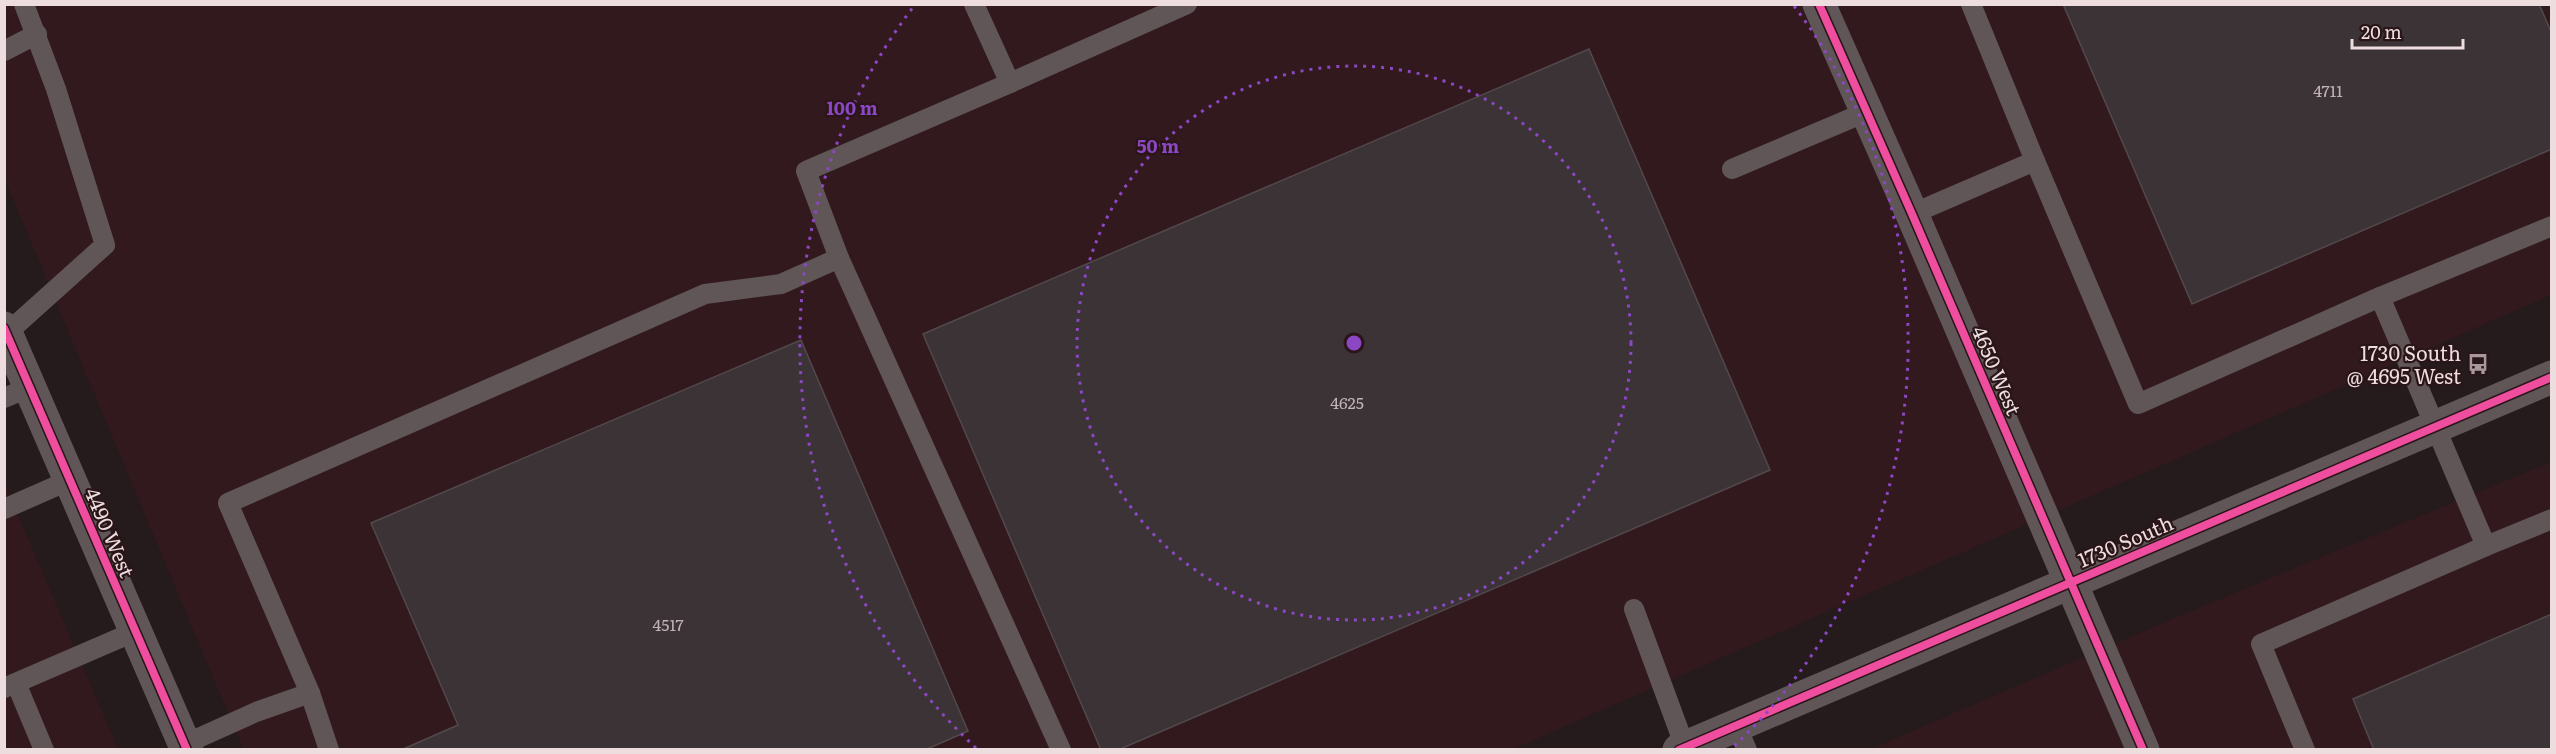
<svg xmlns="http://www.w3.org/2000/svg" width="2556" height="754" font-family="Literata,serif">
<rect width="100%" height="100%" fill="#251a1c"/>
<g fill="#32191e">
<path d="M 4,5 L 2551,5 L 2551,295 L 1513,749 L 243,749 L 5,180 Z"/>
<path d="M 2551,462 L 2551,749 L 1868,750 L 2177,617 Z"/>
<path d="M 5,485 L 118,749 L 5,749 Z"/>
</g>
<g fill="#3c3336" stroke="#52494c" stroke-width="1.5">
<path d="M 2063,4 L 2539,4 L 2552,34 L 2552,149 L 2192,304 Z"/>
<path d="M 1589,49 L 1770,470 L 1118,750 L 1101,750 L 923,334 Z"/>
<path d="M 801,340 L 968,731 L 925,750 L 401,750 L 458,725 L 371,523 Z"/>
<path d="M 2552,614 L 2552,750 L 2374,750 L 2353,699 Z"/>
</g>
<g fill="none" stroke-linecap="round" stroke-linejoin="round">
<g stroke="#605658" stroke-width="20">
<path d="M 974,4 L 1010,83 L 806,171 L 839,258 L 1061,750"/>
<path d="M 1971,4 L 2035,161"/>
<path d="M 4,51 L 37,34"/>
<path d="M 1010,83 L 1187,4"/>
<path d="M 1732,169 L 1866,112"/>
<path d="M 1912,214 L 2035,161 L 2138,404 L 2380,297 L 2486,546 L 2552,519"/>
<path d="M 2380,297 L 2552,226"/>
<path d="M 7,333 L 105,245 L 56,89 L 24,4"/>
<path d="M 4,398 L 30,387"/>
<path d="M 4,509 L 70,480"/>
<path d="M 1634,609 L 1685,747"/>
<path d="M 16,683 L 44,750"/>
<path d="M 4,688 L 136,631"/>
<path d="M 1736,725 L 1747,750"/>
<path d="M 185,744 L 256,712 L 310,693"/>
<path d="M 329,750 L 310,693 L 228,503 L 705,294 L 781,284 L 839,258"/>
<path d="M 2305,750 L 2261,644 L 2486,546"/>
</g>
<g stroke="#605658" stroke-width="33">
<path d="M 1819,4 L 1912,214 L 2143,750"/>
<path d="M 4,328 L 187,750"/>
<path d="M 1679,750 L 2552,377"/>
</g>
<defs>
<g id="cycleway">
<path d="M 1819,4 L 1912,214 L 2143,750"/>
<path d="M 4,328 L 187,750"/>
<path d="M 1679,750 L 2552,377"/>
</g>
</defs>
<use href="#cycleway" stroke="#2a1519" stroke-width="11"/>
<use href="#cycleway" stroke="#ef4d9e" stroke-width="8"/>
</g>
<g fill="none" stroke="#8c47c4" stroke-width="3" stroke-dasharray="3 6">
<circle cx="1354" cy="343" r="277"/>
<path d="M976 748A554 554 0 0 1 914 6M1794 6A554 554 0 0 1 1732 748"/>
</g>
<defs>
<symbol id="bus-bare" viewBox="-9 -9 18 18"><path d="M-5-6H5V4H4V6H2V4H-2V6H-4V4H-5ZM-3.5-4V0h7V-4ZM-3.5 1.2v1.5H-2V1.2ZM2 1.2v1.5H3.5V1.2Z" fill="#a7999b" stroke="#2a1519" stroke-width="2.5" paint-order="stroke"/></symbol>
</defs>
<g fill-rule="evenodd">
<use href="#bus-bare" x="2463" y="349" width="30" height="30"/>
</g>
<g text-anchor="middle" dominant-baseline="central" stroke-width="4.5" stroke-linejoin="round" paint-order="stroke">
<g font-size="16" fill="#c1b2b5">
<text x="2328" y="90">4711</text>
<text x="1347" y="402">4625</text>
<text x="668" y="624">4517</text>
</g>
<g font-size="20" fill="#eddddf" stroke="#2a1519" text-anchor="end">
<text x="2461" y="352">1730 South<tspan x="2461" dy="23">@ 4695 West</tspan></text>
</g>
<g font-size="20" fill="#eddddf" stroke="#2a1519">
<text transform="translate(1998 370) rotate(67)">4650 West</text>
<text transform="translate(111 532) rotate(67)">4490 West</text>
<text transform="translate(2125 540) rotate(-23)">1730 South</text>
</g>
</g>
<circle cx="1354" cy="343" r="9" fill="#8c47c4" stroke="#2a1519" stroke-width="3"/>
<g font-size="18" text-anchor="middle" font-weight="bold" fill="#8c47c4" stroke="#2a1519" stroke-width="4.5" stroke-linejoin="round" paint-order="stroke">
<text x="852" y="115">100 m</text>
<text x="1158" y="153">50 m</text>
</g>
<rect width="2556" height="754" fill="none" stroke="#eddddf" stroke-width="12"/>
<path d="M2352 39v9h111v-9" fill="none" stroke="#eddddf" stroke-width="3"/>
<text x="2361" y="39" font-size="18" fill="#eddddf" stroke="#2a1519" stroke-width="4.5" paint-order="stroke">20 m</text>
</svg>
